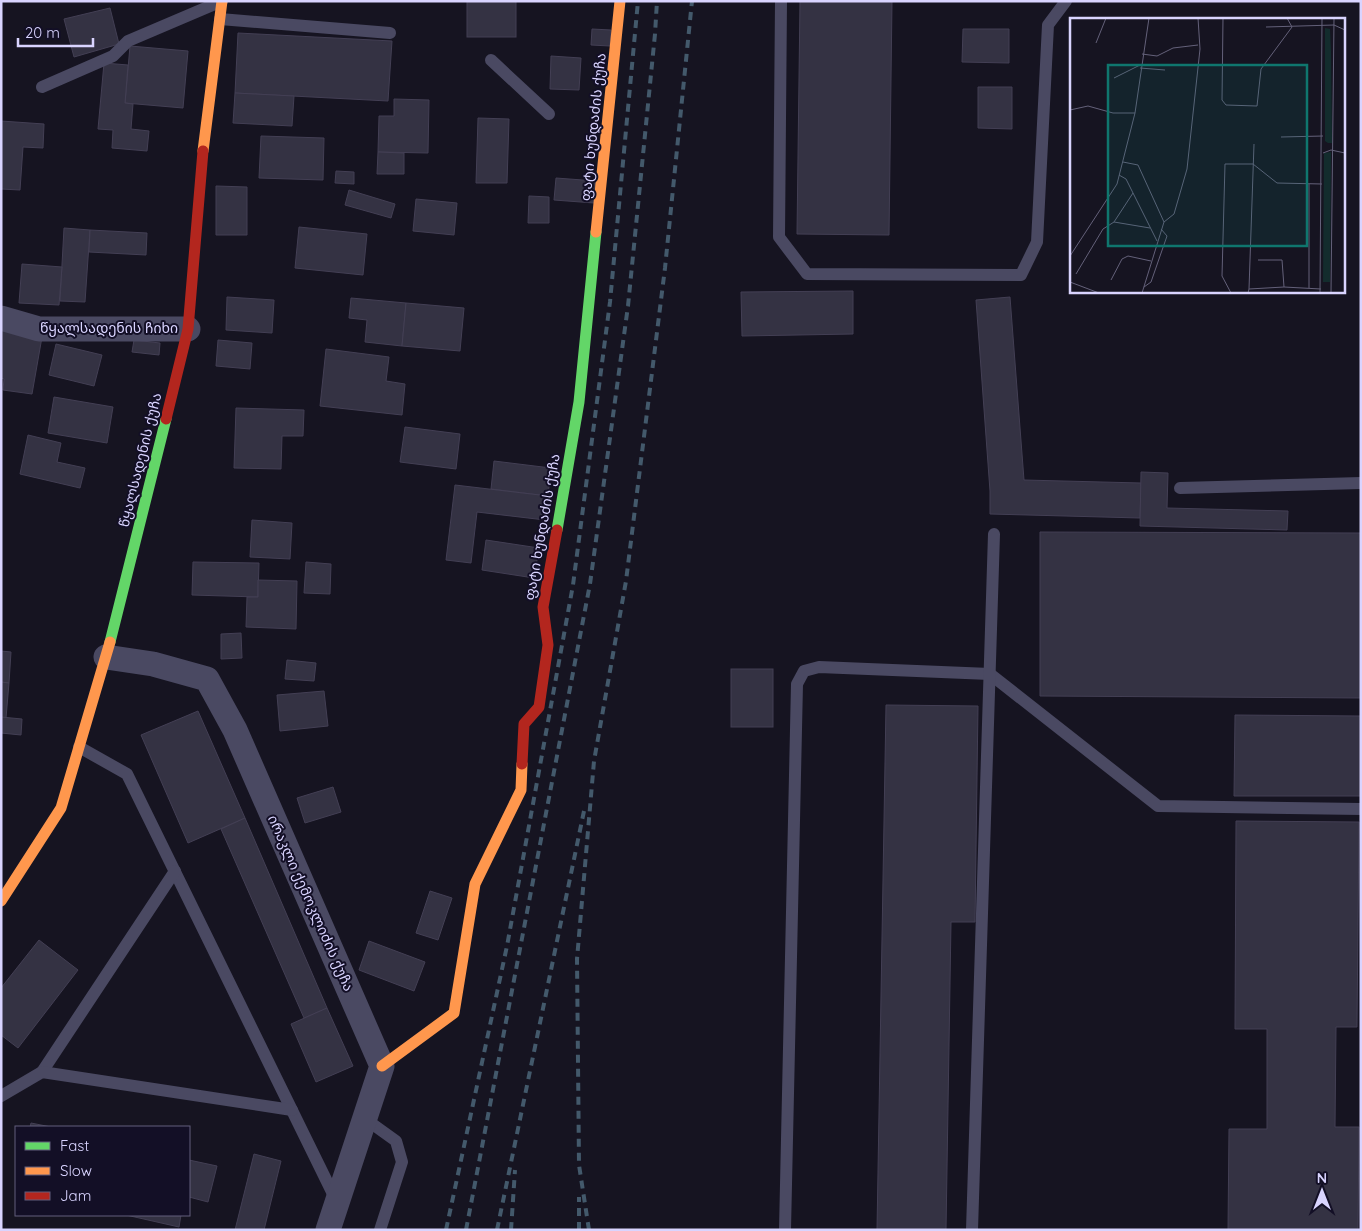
<svg xmlns="http://www.w3.org/2000/svg" width="1362" height="1231" font-family="Quicksand,'Noto Sans Georgian',sans-serif">
<rect width="100%" height="100%" fill="#161421"/>
<g fill="#343243" stroke="#433f54">
<rect x="467" y="1" width="49" height="36"/>
<path d="M 800,1 L 892,1 L 889,235 L 797,234 Z"/>
<path d="M 110,8 L 119,44 L 74,57 L 64,19 Z"/>
<path d="M 592,29 L 611,30 L 610,46 L 591,45 Z"/>
<path d="M 963,29 L 1009,29 L 1009,63 L 962,62 Z"/>
<path d="M 238,33 L 392,41 L 388,101 L 235,93 Z"/>
<path d="M 130,46 L 188,51 L 183,108 L 125,103 Z"/>
<path d="M 551,56 L 581,58 L 579,90 L 550,89 Z"/>
<path d="M 104,63 L 128,65 L 125,103 L 133,104 L 131,129 L 149,131 L 147,151 L 112,148 L 113,130 L 98,129 Z"/>
<path d="M 978,87 L 1012,87 L 1012,129 L 978,128 Z"/>
<path d="M 235,93 L 294,96 L 292,126 L 233,123 Z"/>
<path d="M 394,99 L 429,100 L 428,153 L 378,152 L 379,116 L 394,116 Z"/>
<path d="M 478,118 L 509,119 L 507,183 L 476,183 Z"/>
<path d="M 1,121 L 44,124 L 43,148 L 23,147 L 20,190 L 1,189 Z"/>
<path d="M 261,136 L 324,138 L 323,180 L 259,178 Z"/>
<path d="M 378,152 L 404,153 L 404,174 L 377,174 Z"/>
<path d="M 336,171 L 354,172 L 354,184 L 335,183 Z"/>
<path d="M 556,178 L 596,181 L 594,203 L 554,200 Z"/>
<path d="M 216,186 L 247,187 L 247,235 L 216,235 Z"/>
<path d="M 349,190 L 395,204 L 391,218 L 345,205 Z"/>
<path d="M 529,196 L 549,197 L 549,223 L 528,223 Z"/>
<path d="M 416,199 L 457,203 L 454,235 L 413,231 Z"/>
<path d="M 299,227 L 367,234 L 363,275 L 295,268 Z"/>
<path d="M 64,228 L 90,230 L 85,302 L 60,301 Z"/>
<path d="M 90,230 L 147,233 L 146,255 L 89,252 Z"/>
<path d="M 22,264 L 62,267 L 59,305 L 19,303 Z"/>
<path d="M 853,291 L 853,334 L 742,336 L 741,292 Z"/>
<path d="M 227,297 L 274,300 L 272,333 L 226,330 Z"/>
<path d="M 1010,297 L 1024,480 L 1141,483 L 1140,518 L 990,514 L 990,491 L 976,300 Z"/>
<path d="M 351,298 L 406,303 L 402,346 L 365,342 L 367,320 L 349,318 Z"/>
<path d="M 406,303 L 464,308 L 460,351 L 402,346 Z"/>
<path d="M 1,330 L 42,337 L 32,394 L 3,390 L 4,379 L 1,378 Z"/>
<path d="M 134,340 L 160,343 L 159,355 L 132,352 Z"/>
<path d="M 218,340 L 252,343 L 250,369 L 216,366 Z"/>
<path d="M 56,344 L 102,355 L 94,386 L 49,375 Z"/>
<path d="M 326,349 L 389,357 L 386,381 L 405,384 L 402,415 L 320,406 Z"/>
<path d="M 54,397 L 113,407 L 107,443 L 48,433 Z"/>
<path d="M 236,408 L 304,410 L 303,436 L 282,436 L 281,469 L 234,468 Z"/>
<path d="M 405,427 L 460,434 L 456,469 L 400,462 Z"/>
<path d="M 28,435 L 61,443 L 57,462 L 85,468 L 80,488 L 20,474 Z"/>
<path d="M 494,461 L 551,468 L 548,496 L 491,489 Z"/>
<path d="M 1141,472 L 1168,473 L 1167,508 L 1288,511 L 1287,530 L 1140,526 Z"/>
<path d="M 455,485 L 548,496 L 545,520 L 477,512 L 471,563 L 446,560 Z"/>
<path d="M 252,520 L 292,523 L 290,559 L 250,557 Z"/>
<path d="M 1040,532 L 1361,533 L 1361,698 L 1040,696 Z"/>
<path d="M 486,540 L 539,548 L 534,578 L 482,570 Z"/>
<path d="M 193,562 L 259,563 L 258,597 L 192,595 Z"/>
<path d="M 306,562 L 331,564 L 330,594 L 304,593 Z"/>
<path d="M 258,580 L 297,581 L 296,629 L 246,627 L 247,597 L 258,597 Z"/>
<path d="M 241,633 L 242,658 L 221,659 L 221,634 Z"/>
<path d="M 1,651 L 11,652 L 9,683 L 1,682 Z"/>
<path d="M 287,660 L 316,663 L 314,681 L 285,679 Z"/>
<rect x="731" y="669" width="42" height="58"/>
<path d="M 1,682 L 9,683 L 6,718 L 1,717 Z"/>
<path d="M 324,691 L 328,726 L 280,731 L 277,695 Z"/>
<path d="M 886,705 L 978,706 L 975,922 L 951,922 L 946,1230 L 877,1230 Z"/>
<path d="M 198,711 L 245,818 L 188,843 L 141,735 Z"/>
<path d="M 1235,715 L 1361,716 L 1361,796 L 1234,796 Z"/>
<path d="M 1,717 L 22,719 L 21,735 L 1,733 Z"/>
<path d="M 333,787 L 341,812 L 305,823 L 297,798 Z"/>
<path d="M 245,818 L 327,1008 L 304,1018 L 221,829 Z"/>
<path d="M 1236,821 L 1359,822 L 1357,1027 L 1336,1027 L 1335,1127 L 1359,1127 L 1358,1230 L 1228,1230 L 1229,1129 L 1267,1129 L 1267,1029 L 1235,1029 Z"/>
<path d="M 430,891 L 452,898 L 438,940 L 416,933 Z"/>
<path d="M 39,940 L 78,970 L 18,1048 L 1,1035 L 1,988 Z"/>
<path d="M 369,941 L 425,962 L 414,991 L 359,970 Z"/>
<path d="M 327,1008 L 353,1066 L 316,1082 L 291,1024 Z"/>
<path d="M 31,1123 L 51,1127 L 30,1127 Z"/>
<path d="M 254,1154 L 281,1161 L 264,1230 L 235,1230 Z"/>
<path d="M 189,1160 L 217,1166 L 208,1202 L 189,1197 Z"/>
<path d="M 126,1215 L 181,1215 L 179,1227 Z"/>
</g>
<g fill="none" stroke-linecap="round" stroke-linejoin="round">
<g stroke="#4a4962" stroke-width="12">
<path d="M 781,1 L 779,237 L 807,274 L 1021,275 L 1037,242 L 1048,25 L 1066,1"/>
<path d="M 220,19 L 390,33"/>
<path d="M 491,60 L 549,114"/>
<path d="M 42,87 L 113,56 L 128,41 L 222,1"/>
<path d="M 1180,488 L 1361,483"/>
<path d="M 79,747 L 127,774 L 336,1200"/>
<path d="M 42,1072 L 175,871"/>
<path d="M 1,1096 L 42,1072 L 292,1110"/>
<path d="M 364,1118 L 396,1141 L 402,1162 L 380,1230"/>
<path d="M 785,1230 L 797,684 L 804,671 L 819,667 L 990,674 L 1158,806 L 1361,809"/>
<path d="M 972,1230 L 994,534"/>
</g>
<g stroke="#4a4962" stroke-width="25">
<path d="M 1,318 L 39,329 L 188,329"/>
<path d="M 106,657 L 153,664 L 207,679 L 235,730 L 382,1066 L 328,1230"/>
</g>
<g stroke="#63d668" stroke-width="11">
<path d="M 557,530 L 579,402 L 596,232"/>
<path d="M 110,642 L 166,419"/>
</g>
<g stroke="#ff974d" stroke-width="11">
<path d="M 203,151 L 222,1"/>
<path d="M 596,232 L 620,1"/>
<path d="M 1,901 L 61,808 L 110,642"/>
<path d="M 382,1066 L 454,1013 L 475,884 L 521,790 L 522,764"/>
</g>
<g stroke="#b3261e" stroke-width="11">
<path d="M 166,419 L 188,329 L 203,151"/>
<path d="M 522,764 L 524,724 L 539,707 L 548,645 L 543,607 L 557,530"/>
</g>
<g stroke="#43596b" stroke-width="4" stroke-dasharray="8 6" stroke-linecap="butt">
<path d="M 446,1230 L 507,946 L 573,585 L 610,302 L 638,1"/>
<path d="M 466,1230 L 590,584 L 628,306 L 655,34 L 657,1"/>
<path d="M 497,1230 L 584,811"/>
<path d="M 511,1230 L 515,1170"/>
<path d="M 579,1230 L 579,1197"/>
<path d="M 589,1230 L 579,1165 L 577,959 L 594,761 L 626,581 L 665,268 L 692,1"/>
</g>
</g>
<g text-anchor="middle" dominant-baseline="central" stroke-width="4" stroke-linejoin="round" paint-order="stroke">
<g font-size="14" fill="#d9d4ff" stroke="#130f26">
<text transform="translate(593 127) rotate(-84)">ფატი ხუნდაძის ქუჩა</text>
<text x="109" y="328">წყალსადენის ჩიხი</text>
<text transform="translate(140 460) rotate(-76)">წყალსადენის ქუჩა</text>
<text transform="translate(542 527) rotate(-80)">ფატი ხუნდაძის ქუჩა</text>
<text transform="translate(311 903) rotate(66)">ირაკლი ქემოკლიძის ქუჩა</text>
</g>
</g>
<g transform="translate(1070 18)">
<rect width="275" height="275" fill="#161421"/>
<path d="M 255,10 L 260,11 L 261,33 L 262,125 L 258,125 L 255,123 ZM 261,134 L 260,264 L 253,264 L 254,135 Z" fill="#132c2d"/>
<path fill="none" stroke="#64617a" stroke-width="1" d="M 153,0 L 152,82 L 156,87 L 187,88 L 191,51 L 222,9 L 217,0M 196,9 L 264,7 L 275,12M 26,25 L 36,0M 72,36 L 87,38 L 103,30 L 128,27M 70,50 L 95,52M 44,60 L 70,47M 0,92 L 18,88 L 43,95 L 65,95M 211,119 L 253,118M 253,135 L 261,132 L 275,135M 53,144 L 68,147 L 94,204 L 72,275M 49,157 L 56,161 L 87,223M 44,204 L 63,175M 94,204 L 104,196 L 117,151 L 130,31 L 128,0M 0,238 L 47,166 L 65,95 L 79,0M 188,242 L 212,242 L 214,269M 6,256 L 33,211 L 44,204 L 80,210M 41,262 L 52,241 L 58,238 L 81,243M 0,264 L 29,275M 74,269 L 81,264 L 97,218 L 91,211M 239,270 L 239,166M 179,271 L 184,126M 161,275 L 152,258 L 155,146 L 183,146 L 207,165 L 252,166M 178,275 L 179,271 L 214,269 L 251,271M 250,275 L 252,0M 261,275 L 264,0"/>
<path fill="#0f766e" fill-opacity="0.15" stroke="#0f766e" stroke-width="2.5" d="M 38,47 L 237,47 L 237,228 L 38,228 Z"/>
<rect width="275" height="275" fill="none" stroke="#d9d4ff" stroke-width="2.5"/>
</g>
<rect width="1362" height="1231" fill="none" stroke="#d9d4ff" stroke-width="5"/>
<rect x="15" y="1126" width="175" height="90" fill="#130f26" stroke="#625e7d"/>
<rect x="25" y="1142" width="25" height="8" fill="#63d668" stroke="#625e7d"/>
<text x="60" y="1151" font-size="15" fill="#d9d4ff">Fast</text>
<rect x="25" y="1167" width="25" height="8" fill="#ff974d" stroke="#625e7d"/>
<text x="60" y="1176" font-size="15" fill="#d9d4ff">Slow</text>
<rect x="25" y="1192" width="25" height="8" fill="#b3261e" stroke="#625e7d"/>
<text x="60" y="1201" font-size="15" fill="#d9d4ff">Jam</text>
<g transform="translate(1322 1191)" stroke="#130f26" stroke-width="4" paint-order="stroke">
<path d="M0-4L9 19L0 12L-9 19Z" fill="#d9d4ff"/>
<text y="-8" font-size="14" font-weight="bold" text-anchor="middle" fill="#d9d4ff">N</text>
</g>
<path d="M18 38v8h75v-8" fill="none" stroke="#d9d4ff" stroke-width="2.5"/>
<text x="25" y="38" font-size="15" fill="#d9d4ff" stroke="#130f26" stroke-width="4" paint-order="stroke">20 m</text>
</svg>
